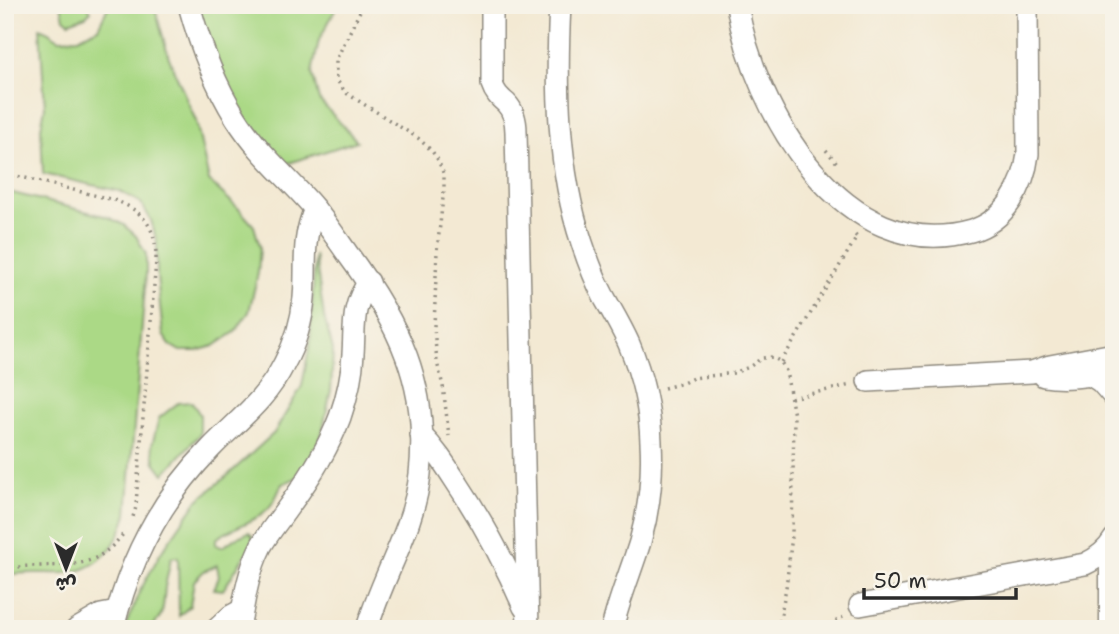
<svg xmlns="http://www.w3.org/2000/svg" width="1119" height="634" font-family="'Shantell Sans','Playpen Sans Arabic',sans-serif">
<rect width="100%" height="100%" fill="#f7f3e8"/>
<filter id="ink" filterUnits="userSpaceOnUse"><feTurbulence type="fractalNoise" baseFrequency=".0143" numOctaves="2"/><feDisplacementMap in="SourceGraphic" scale="14" xChannelSelector="R" yChannelSelector="G"/><feConvolveMatrix kernelMatrix="1 2 1 2 8 2 1 2 1" color-interpolation-filters="sRGB"/></filter>
<filter id="wash" filterUnits="userSpaceOnUse"><feTurbulence type="fractalNoise" baseFrequency=".00686" numOctaves="4" result="noise"/><feDisplacementMap in="SourceGraphic" scale="28" xChannelSelector="R" yChannelSelector="G"/><feGaussianBlur stdDeviation="1.57" result="paint"/><feColorMatrix in="noise" values="0 0 0 0 0 0 0 0 0 0 0 0 0 0 0 0 0 1.4 0 .05"/><feComposite in="paint" operator="in"/></filter>
<g filter="url(#wash)">
<rect width="100%" height="100%" fill="#f3e9d3"/>
<g fill="#abd986" stroke="#6b8258" stroke-width="2">
<path d="M 61,5 L 87,5 L 91,11 L 86,16 L 69,22 L 64,18 Z"/>
<path d="M 109,5 L 154,5 L 169,58 L 196,121 L 209,181 L 238,208 L 254,226 L 260,247 L 258,273 L 249,312 L 235,332 L 214,346 L 196,351 L 180,351 L 170,345 L 163,335 L 157,276 L 157,243 L 151,220 L 141,203 L 119,191 L 43,174 L 41,128 L 45,107 L 40,28 L 49,32 L 59,39 L 78,38 L 98,28 Z"/>
<path d="M 194,5 L 338,5 L 319,40 L 312,73 L 319,100 L 357,141 L 286,164 L 237,111 Z"/>
<path d="M 5,191 L 108,217 L 124,225 L 136,236 L 146,254 L 146,274 L 127,514 C 118,545 100,570 65,573 C 45,574 25,571 5,575 Z"/>
<path d="M 315,255 L 324,317 L 333,350 L 331,390 L 321,438 L 301,476 L 282,484 C 279,490 276,499 271,505 C 258,522 233,526 216,539 L 216,545 L 222,547 L 236,538 L 249,532 L 256,541 L 245,555 L 223,590 L 214,589 L 219,577 L 217,565 L 204,571 L 194,581 L 190,606 L 179,616 L 178,557 L 171,558 C 169,568 167,577 165,587 C 163,607 165,615 150,629 L 124,629 L 141,589 L 160,554 L 197,501 L 227,476 L 274,433 L 302,386 L 310,343 Z"/>
<path d="M 192,402 L 200,415 L 200,434 L 164,474 L 155,462 L 152,445 L 159,418 L 178,403 Z"/>
</g>
</g>
<g filter="url(#ink)">
<g fill="none" stroke-linecap="round" stroke-linejoin="round">
<defs>
<path id="service" d="M 1105,551 L 1105,629"/>
<g id="minor">
<path d="M 189,5 C 200,45 214,83 236,118 C 256,150 284,174 309,202 C 323,218 335,236 347,253 C 398,322 430,385 420,474 C 414,529 382,576 367,629"/>
<path d="M 492,5 L 492,84 C 495,93 499,97 506,103 C 514,111 516,121 516,132 L 528,629 L 527,629"/>
<path d="M 560,5 C 556,82 557,169 582,243 C 588,261 595,280 604,297 C 613,313 622,328 629,344 C 642,375 650,409 651,442 C 653,476 649,510 640,542 C 631,571 619,599 612,629"/>
<path d="M 737,5 C 754,110 844,267 971,231 C 1005,221 1024,187 1028,154 L 1027,5"/>
<path d="M 1090,375 L 1101,382 L 1114,397"/>
<path d="M 1044,376 C 1067,380 1091,375 1114,372"/>
<path d="M 868,381 L 1032,372 L 1050,366 L 1114,354"/>
<path d="M 421,435 C 436,450 446,466 457,483 C 483,522 505,563 524,607"/>
<path d="M 860,605 L 1085,564 C 1098,558 1107,551 1114,539"/>
<path d="M 77,629 L 101,615 L 117,612"/>
<path d="M 113,629 C 129,560 162,498 211,448 C 238,420 266,400 284,364 C 295,344 302,321 304,298 C 307,265 301,241 315,209"/>
<path d="M 217,629 L 231,616 L 242,610"/>
<path d="M 239,629 C 244,601 248,572 261,546 C 269,532 280,519 289,506 C 309,479 328,449 340,417 C 347,397 352,376 353,354 C 355,325 351,307 369,282"/>
</g>
</defs>
<use href="#service" stroke="#8f8a7f" stroke-width="13"/>
<use href="#minor" stroke="#8f8a7f" stroke-width="24"/>
<g stroke="#8f8a7f" stroke-width="3.5" stroke-dasharray="2 5" stroke-linecap="butt">
<path d="M 363,5 L 336,60 L 336,79 L 346,93 L 418,138 L 432,151 L 438,160 L 444,175 L 444,189 L 437,251 L 434,327 L 437,362 L 443,386 L 449,436"/>
<path d="M 829,10 L 836,5"/>
<path d="M 826,150 L 837,163"/>
<path d="M 5,173 L 114,200 C 145,211 157,229 156,261 L 137,490 L 136,507 L 133,517"/>
<path d="M 781,362 L 857,237 L 854,234"/>
<path d="M 664,388 L 683,383 L 693,378 L 734,373 L 749,367 L 762,358 L 772,357 L 781,362 L 786,371 L 794,416 L 792,535 L 786,588 L 778,629"/>
<path d="M 791,398 L 851,385"/>
<path d="M 5,571 C 16,566 27,566 39,566 C 78,565 98,566 124,533"/>
<path d="M 824,629 L 843,617"/>
</g>
<use href="#service" stroke="#fff" stroke-width="10"/>
<use href="#minor" stroke="#fff" stroke-width="21"/>
</g>
</g>
<rect width="1119" height="634" fill="none" stroke="#f7f3e8" stroke-width="28"/>
<g transform="translate(66 568) rotate(180)" stroke="#f7f3e8" stroke-width="5" paint-order="stroke">
<path d="M0-5L12 26L0 18L-12 26Z" fill="#2b2b2b"/>
<text y="-10" font-size="19" font-weight="bold" text-anchor="middle" fill="#2b2b2b">ش</text>
</g>
<path d="M864 588v10h152v-10" fill="none" stroke="#2b2b2b" stroke-width="3.5"/>
<text x="874" y="588" font-size="21" fill="#2b2b2b" stroke="#f7f3e8" stroke-width="5" paint-order="stroke">50 m</text>
</svg>
